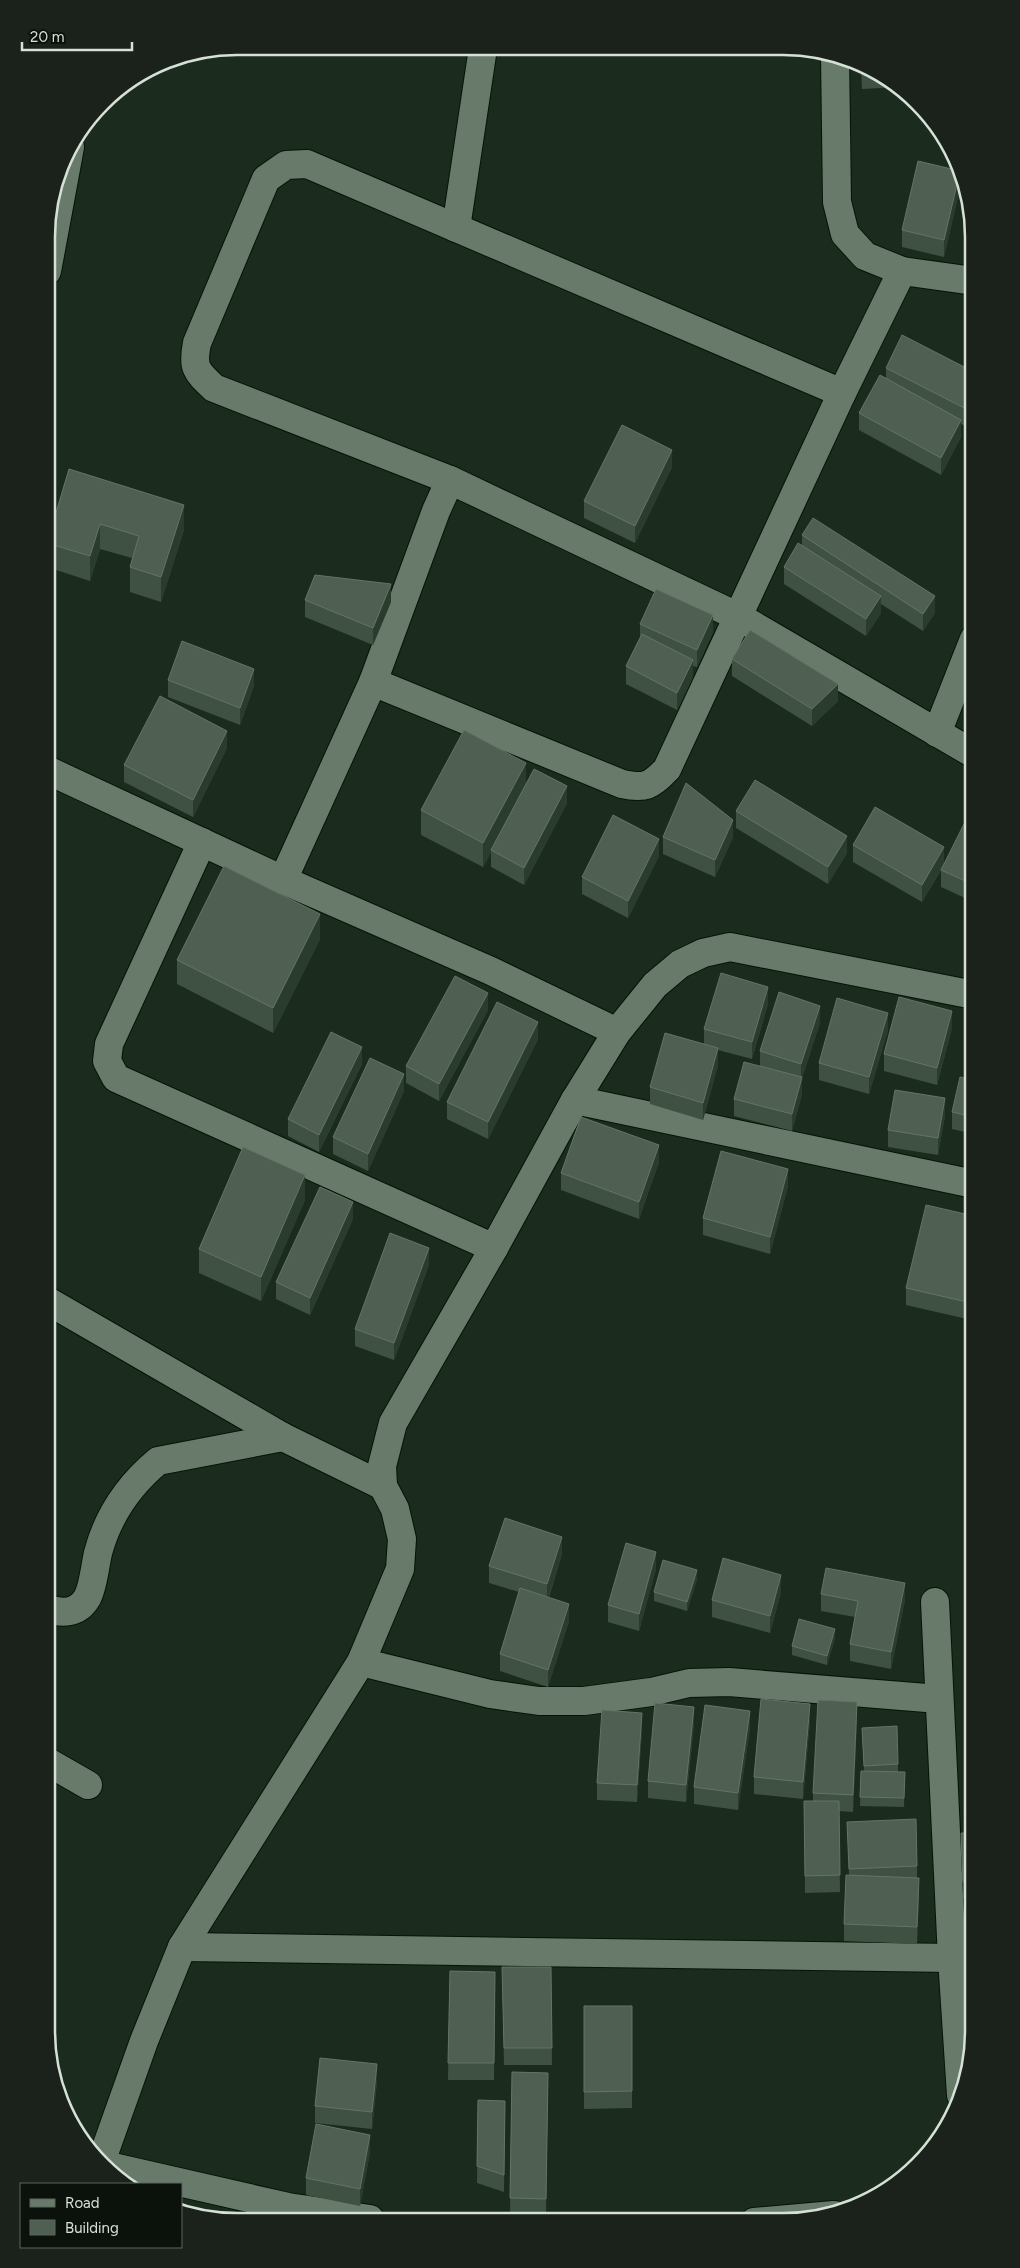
<svg xmlns="http://www.w3.org/2000/svg" width="1020" height="2268" font-family="Figtree,sans-serif">
<rect width="100%" height="100%" fill="#1b2c1e"/>
<g fill="none" stroke-linecap="round" stroke-linejoin="round">
<defs>
<g id="minor">
<path d="M 835,55 L 837,202 L 845,234 L 865,256 L 902,271"/>
<path d="M 456,228 L 483,48"/>
<path d="M 47,271 L 70,147"/>
<path d="M 842,393 L 307,164 L 286,165 L 266,179 L 197,343 C 192,368 196,371 214,388 L 450,480 L 739,617 L 974,754"/>
<path d="M 373,682 L 622,784 C 645,789 651,786 667,769 L 842,393 L 902,271 L 974,281"/>
<path d="M 937,733 L 974,639"/>
<path d="M 47,770 L 283,880 L 491,971 L 617,1032"/>
<path d="M 202,842 L 109,1044 L 107,1061 L 116,1078 L 494,1248"/>
<path d="M 283,880 L 373,682 L 436,511 L 450,480"/>
<path d="M 575,1100 L 974,1184"/>
<path d="M 46,1300 L 283,1437 L 383,1486"/>
<path d="M 935,1602 L 952,1958 L 961,2095"/>
<path d="M 46,1608 C 61,1614 78,1614 87,1598 C 93,1588 95,1566 98,1553 C 108,1515 128,1486 158,1461 L 283,1437"/>
<path d="M 361,1662 L 490,1694 L 539,1701 L 584,1701 L 651,1692 L 689,1683 L 729,1682 L 939,1699"/>
<path d="M 46,1761 L 88,1785"/>
<path d="M 182,1947 L 952,1958"/>
<path d="M 101,2162 L 144,2041 L 182,1947 L 361,1662 L 400,1569 L 402,1539 L 395,1509 L 383,1486 L 382,1466 L 393,1423 L 494,1248 L 575,1100 L 617,1032 L 655,985 L 680,964 L 703,953 L 730,947 L 974,995"/>
<path d="M 104,2165 L 288,2207 L 370,2219"/>
<path d="M 754,2222 L 834,2215"/>
</g>
</defs>
<use href="#minor" stroke="#051408" stroke-width="30"/>
<use href="#minor" stroke="#687b6a" stroke-width="28"/>
</g>
<g fill="#3f5142">
<path d="M 575,48 L 622,49 L 621,55 L 575,50 Z"/>
<rect x="657" y="49" width="50" height="5"/>
<path d="M 742,49 L 820,50 L 823,51 L 742,51 Z"/>
<path d="M 861,64 L 868,66 L 900,87 L 862,89 Z"/>
<path d="M 960,188 L 944,257 L 902,247 L 902,230 Z"/>
<path d="M 886,368 L 974,372 L 972,429 L 961,424 L 961,437 L 941,475 L 859,430 L 859,413 L 886,378 Z"/>
<path d="M 672,467 L 635,543 L 584,518 L 584,501 Z"/>
<path d="M 69,469 L 184,530 L 161,602 L 130,592 L 130,567 L 132,558 L 100,549 L 90,581 L 47,567 L 47,541 Z"/>
<path d="M 802,535 L 935,613 L 923,631 L 881,604 L 881,613 L 866,636 L 784,584 L 784,567 L 802,545 Z"/>
<path d="M 305,600 L 391,602 L 373,645 L 305,617 Z"/>
<path d="M 640,624 L 713,632 L 697,667 L 693,666 L 693,677 L 677,710 L 626,684 L 626,666 L 640,637 Z"/>
<path d="M 732,659 L 838,701 L 812,726 L 732,676 Z"/>
<path d="M 168,680 L 254,686 L 240,725 L 168,697 Z"/>
<path d="M 227,748 L 193,817 L 124,782 L 124,765 Z"/>
<path d="M 526,785 L 567,803 L 524,885 L 491,867 L 491,852 L 483,867 L 421,835 L 421,810 Z"/>
<path d="M 736,811 L 847,853 L 828,884 L 736,828 Z"/>
<path d="M 974,829 L 974,902 L 941,887 L 941,870 L 944,865 L 922,902 L 853,862 L 853,845 L 944,864 Z"/>
<path d="M 663,837 L 733,837 L 715,877 L 663,854 Z"/>
<path d="M 659,856 L 628,918 L 582,894 L 582,877 Z"/>
<path d="M 320,939 L 273,1033 L 177,984 L 177,960 Z"/>
<path d="M 768,1004 L 752,1059 L 718,1050 L 718,1065 L 703,1120 L 650,1104 L 650,1087 L 704,1044 L 704,1029 Z"/>
<path d="M 488,1010 L 439,1101 L 406,1083 L 406,1066 Z"/>
<path d="M 820,1023 L 802,1078 L 802,1094 L 792,1131 L 734,1116 L 734,1099 L 760,1066 L 760,1051 Z"/>
<path d="M 952,1028 L 937,1085 L 884,1071 L 884,1054 Z"/>
<path d="M 888,1030 L 869,1094 L 819,1080 L 819,1063 Z"/>
<path d="M 538,1039 L 488,1139 L 447,1119 L 447,1102 Z"/>
<path d="M 362,1064 L 319,1152 L 288,1136 L 288,1119 Z"/>
<path d="M 974,1080 L 974,1134 L 952,1129 L 952,1112 Z"/>
<path d="M 404,1091 L 368,1171 L 333,1154 L 333,1137 Z"/>
<path d="M 945,1115 L 938,1155 L 888,1147 L 888,1130 Z"/>
<path d="M 659,1162 L 639,1219 L 561,1190 L 561,1173 Z"/>
<path d="M 788,1186 L 770,1254 L 703,1235 L 703,1218 Z"/>
<path d="M 305,1200 L 261,1301 L 199,1273 L 199,1249 Z"/>
<path d="M 974,1216 L 974,1292 L 967,1319 L 906,1305 L 906,1288 Z"/>
<path d="M 353,1219 L 310,1315 L 276,1299 L 276,1282 Z"/>
<path d="M 429,1265 L 394,1360 L 355,1346 L 355,1329 Z"/>
<path d="M 562,1554 L 549,1597 L 569,1621 L 548,1687 L 500,1671 L 500,1654 L 519,1592 L 489,1583 L 489,1566 Z"/>
<path d="M 656,1569 L 639,1631 L 608,1622 L 608,1605 Z"/>
<path d="M 697,1579 L 687,1611 L 654,1601 L 654,1592 Z"/>
<path d="M 781,1592 L 770,1633 L 712,1617 L 712,1600 Z"/>
<path d="M 821,1594 L 905,1600 L 891,1669 L 850,1661 L 850,1644 L 855,1617 L 821,1611 Z"/>
<path d="M 835,1638 L 827,1665 L 792,1655 L 792,1646 Z"/>
<path d="M 857,1719 L 853,1812 L 839,1811 L 840,1892 L 805,1893 L 804,1801 L 813,1801 L 813,1793 Z"/>
<path d="M 810,1721 L 803,1799 L 754,1794 L 754,1777 Z"/>
<path d="M 694,1724 L 686,1802 L 648,1798 L 648,1781 Z"/>
<path d="M 750,1728 L 738,1810 L 694,1804 L 694,1787 Z"/>
<path d="M 862,1728 L 898,1764 L 898,1772 L 905,1772 L 904,1807 L 860,1806 L 861,1771 L 864,1771 Z"/>
<path d="M 642,1730 L 637,1802 L 597,1800 L 597,1783 Z"/>
<path d="M 965,1767 L 973,1767 L 973,1830 L 968,1831 L 965,1784 Z"/>
<path d="M 847,1822 L 917,1866 L 917,1878 L 919,1895 L 917,1944 L 844,1941 L 844,1924 L 849,1875 Z"/>
<path d="M 961,1833 L 973,1833 L 973,1950 L 967,1951 L 965,1899 L 963,1899 L 961,1850 Z"/>
<path d="M 502,1967 L 551,1967 L 552,2065 L 504,2065 Z"/>
<path d="M 450,1971 L 495,1972 L 494,2080 L 448,2080 Z"/>
<path d="M 584,2006 L 632,2091 L 632,2108 L 584,2109 Z"/>
<path d="M 512,2072 L 548,2073 L 546,2216 L 510,2215 Z"/>
<path d="M 377,2081 L 372,2129 L 315,2123 L 315,2106 Z"/>
<path d="M 478,2100 L 505,2101 L 504,2192 L 477,2183 Z"/>
<path d="M 370,2152 L 360,2206 L 306,2195 L 306,2178 Z"/>
</g>
<g fill="#2a3c2d">
<path d="M 960,171 L 960,188 L 944,257 L 944,240 Z"/>
<path d="M 974,409 L 974,426 L 972,429 L 972,412 Z"/>
<path d="M 961,420 L 961,437 L 941,475 L 941,458 Z"/>
<path d="M 672,450 L 672,467 L 635,543 L 635,526 Z"/>
<path d="M 184,505 L 184,530 L 161,602 L 161,577 Z"/>
<path d="M 100,524 L 100,549 L 90,581 L 90,556 Z"/>
<path d="M 391,584 L 391,602 L 373,645 L 373,628 Z"/>
<path d="M 881,596 L 881,613 L 866,636 L 866,619 Z"/>
<path d="M 935,596 L 935,613 L 923,631 L 923,614 Z"/>
<path d="M 713,615 L 713,632 L 697,667 L 697,650 Z"/>
<path d="M 693,660 L 693,677 L 677,710 L 677,693 Z"/>
<path d="M 254,669 L 254,686 L 240,725 L 240,708 Z"/>
<path d="M 838,684 L 838,701 L 812,726 L 812,709 Z"/>
<path d="M 227,731 L 227,748 L 193,817 L 193,800 Z"/>
<path d="M 526,763 L 526,787 L 491,850 L 491,852 L 483,867 L 483,843 Z"/>
<path d="M 567,786 L 567,803 L 524,885 L 524,868 Z"/>
<path d="M 733,820 L 733,837 L 715,877 L 715,860 Z"/>
<path d="M 847,836 L 847,853 L 828,884 L 828,867 Z"/>
<path d="M 659,839 L 659,856 L 628,918 L 628,901 Z"/>
<path d="M 944,847 L 944,864 L 922,902 L 922,885 Z"/>
<path d="M 320,914 L 320,939 L 273,1033 L 273,1008 Z"/>
<path d="M 768,987 L 768,1004 L 752,1059 L 752,1042 Z"/>
<path d="M 488,993 L 488,1010 L 439,1101 L 439,1084 Z"/>
<path d="M 820,1006 L 820,1023 L 802,1078 L 802,1094 L 792,1131 L 792,1114 L 801,1080 L 801,1064 Z"/>
<path d="M 952,1011 L 952,1028 L 937,1085 L 937,1068 Z"/>
<path d="M 888,1013 L 888,1030 L 869,1094 L 869,1077 Z"/>
<path d="M 538,1022 L 538,1039 L 488,1139 L 488,1122 Z"/>
<path d="M 362,1047 L 362,1064 L 319,1152 L 319,1135 Z"/>
<path d="M 718,1048 L 718,1065 L 703,1120 L 703,1103 Z"/>
<path d="M 404,1074 L 404,1091 L 368,1171 L 368,1154 Z"/>
<path d="M 945,1098 L 945,1115 L 938,1155 L 938,1138 Z"/>
<path d="M 659,1145 L 659,1162 L 639,1219 L 639,1202 Z"/>
<path d="M 788,1169 L 788,1186 L 770,1254 L 770,1237 Z"/>
<path d="M 305,1175 L 305,1200 L 261,1301 L 261,1277 Z"/>
<path d="M 353,1202 L 353,1219 L 310,1315 L 310,1298 Z"/>
<path d="M 429,1248 L 429,1265 L 394,1360 L 394,1343 Z"/>
<path d="M 974,1275 L 974,1292 L 967,1319 L 967,1302 Z"/>
<path d="M 562,1537 L 562,1554 L 547,1601 L 547,1584 Z"/>
<path d="M 656,1552 L 656,1569 L 639,1631 L 639,1614 Z"/>
<path d="M 697,1570 L 697,1579 L 687,1611 L 687,1602 Z"/>
<path d="M 781,1575 L 781,1592 L 770,1633 L 770,1616 Z"/>
<path d="M 905,1583 L 905,1600 L 891,1669 L 891,1652 Z"/>
<path d="M 569,1604 L 569,1621 L 548,1687 L 548,1670 Z"/>
<path d="M 835,1629 L 835,1638 L 827,1665 L 827,1656 Z"/>
<path d="M 857,1702 L 857,1719 L 853,1812 L 853,1795 Z"/>
<path d="M 810,1704 L 810,1721 L 803,1799 L 803,1782 Z"/>
<path d="M 694,1707 L 694,1724 L 686,1802 L 686,1785 Z"/>
<path d="M 750,1711 L 750,1728 L 738,1810 L 738,1793 Z"/>
<path d="M 642,1713 L 642,1730 L 637,1802 L 637,1785 Z"/>
<path d="M 919,1878 L 919,1895 L 917,1944 L 917,1927 Z"/>
<path d="M 377,2064 L 377,2081 L 372,2129 L 372,2112 Z"/>
<path d="M 370,2135 L 370,2152 L 360,2206 L 360,2189 Z"/>
</g>
<g fill="#4f6052" stroke="#647467">
<path d="M 861,64 L 868,66 L 876,72 L 862,72 Z"/>
<path d="M 918,161 L 960,171 L 944,240 L 902,230 Z"/>
<path d="M 902,335 L 974,372 L 974,409 L 972,412 L 886,368 Z"/>
<path d="M 880,375 L 961,420 L 941,458 L 859,413 Z"/>
<path d="M 622,425 L 672,450 L 635,526 L 584,501 Z"/>
<path d="M 69,469 L 184,505 L 161,577 L 130,567 L 139,536 L 100,524 L 90,556 L 47,543 Z"/>
<path d="M 813,518 L 935,596 L 923,614 L 802,535 Z"/>
<path d="M 798,543 L 881,596 L 866,619 L 784,567 Z"/>
<path d="M 315,575 L 391,584 L 373,628 L 305,600 Z"/>
<path d="M 656,589 L 713,615 L 697,650 L 640,624 Z"/>
<path d="M 750,630 L 838,684 L 812,709 L 732,659 Z"/>
<path d="M 642,634 L 693,660 L 677,693 L 626,666 Z"/>
<path d="M 182,641 L 254,669 L 240,708 L 168,680 Z"/>
<path d="M 160,696 L 227,731 L 193,800 L 124,765 Z"/>
<path d="M 464,730 L 526,763 L 483,843 L 421,810 Z"/>
<path d="M 534,769 L 567,786 L 524,868 L 491,850 Z"/>
<path d="M 755,780 L 847,836 L 828,867 L 736,811 Z"/>
<path d="M 686,783 L 733,820 L 715,860 L 663,837 Z"/>
<path d="M 875,807 L 944,847 L 922,885 L 853,845 Z"/>
<path d="M 613,815 L 659,839 L 628,901 L 582,877 Z"/>
<path d="M 964,824 L 974,829 L 974,885 L 941,870 Z"/>
<path d="M 224,866 L 320,914 L 273,1008 L 177,960 Z"/>
<path d="M 721,973 L 768,987 L 752,1042 L 704,1029 Z"/>
<path d="M 455,976 L 488,993 L 439,1084 L 406,1066 Z"/>
<path d="M 779,992 L 820,1006 L 801,1064 L 760,1051 Z"/>
<path d="M 899,997 L 952,1011 L 937,1068 L 884,1054 Z"/>
<path d="M 837,998 L 888,1013 L 869,1077 L 819,1063 Z"/>
<path d="M 497,1002 L 538,1022 L 488,1122 L 447,1102 Z"/>
<path d="M 331,1032 L 362,1047 L 319,1135 L 288,1119 Z"/>
<path d="M 665,1033 L 718,1048 L 703,1103 L 650,1087 Z"/>
<path d="M 370,1058 L 404,1074 L 368,1154 L 333,1137 Z"/>
<path d="M 744,1062 L 802,1077 L 792,1114 L 734,1099 Z"/>
<path d="M 960,1077 L 974,1080 L 974,1117 L 952,1112 Z"/>
<path d="M 895,1090 L 945,1098 L 938,1138 L 888,1130 Z"/>
<path d="M 581,1117 L 659,1145 L 639,1202 L 561,1173 Z"/>
<path d="M 243,1147 L 305,1175 L 261,1277 L 199,1249 Z"/>
<path d="M 721,1151 L 788,1169 L 770,1237 L 703,1218 Z"/>
<path d="M 320,1187 L 353,1202 L 310,1298 L 276,1282 Z"/>
<path d="M 926,1205 L 974,1216 L 974,1275 L 967,1302 L 906,1288 Z"/>
<path d="M 390,1233 L 429,1248 L 394,1343 L 355,1329 Z"/>
<path d="M 505,1518 L 562,1537 L 547,1584 L 489,1566 Z"/>
<path d="M 626,1543 L 656,1552 L 639,1614 L 608,1605 Z"/>
<path d="M 723,1558 L 781,1575 L 770,1616 L 712,1600 Z"/>
<path d="M 663,1560 L 697,1570 L 687,1602 L 654,1592 Z"/>
<path d="M 826,1568 L 905,1583 L 891,1652 L 850,1644 L 858,1601 L 821,1594 Z"/>
<path d="M 520,1588 L 569,1604 L 548,1670 L 500,1654 Z"/>
<path d="M 799,1619 L 835,1629 L 827,1656 L 792,1646 Z"/>
<path d="M 761,1699 L 810,1704 L 803,1782 L 754,1777 Z"/>
<path d="M 818,1700 L 857,1702 L 853,1795 L 813,1793 Z"/>
<path d="M 655,1703 L 694,1707 L 686,1785 L 648,1781 Z"/>
<path d="M 705,1705 L 750,1711 L 738,1793 L 694,1787 Z"/>
<path d="M 602,1710 L 642,1713 L 637,1785 L 597,1783 Z"/>
<path d="M 897,1726 L 898,1764 L 864,1766 L 862,1728 Z"/>
<path d="M 965,1767 L 973,1767 L 973,1813 L 968,1814 Z"/>
<path d="M 861,1771 L 905,1772 L 904,1798 L 860,1797 Z"/>
<path d="M 804,1801 L 839,1801 L 840,1875 L 805,1876 Z"/>
<path d="M 916,1819 L 917,1866 L 849,1869 L 847,1822 Z"/>
<path d="M 961,1833 L 973,1833 L 973,1882 L 963,1882 Z"/>
<path d="M 846,1875 L 919,1878 L 917,1927 L 844,1924 Z"/>
<path d="M 965,1891 L 973,1891 L 973,1933 L 967,1934 Z"/>
<path d="M 502,1967 L 551,1967 L 552,2048 L 504,2048 Z"/>
<path d="M 450,1971 L 495,1972 L 494,2063 L 448,2063 Z"/>
<path d="M 584,2006 L 632,2006 L 632,2091 L 584,2092 Z"/>
<path d="M 320,2058 L 377,2064 L 372,2112 L 315,2106 Z"/>
<path d="M 512,2072 L 548,2073 L 546,2199 L 510,2198 Z"/>
<path d="M 478,2100 L 505,2101 L 504,2175 L 477,2166 Z"/>
<path d="M 316,2124 L 370,2135 L 360,2189 L 306,2178 Z"/>
</g>
<path d="M0 0H1020V2268H0ZM237 55H783A182 182 0 0 1 965 237V2031A182 182 0 0 1 783 2213H237A182 182 0 0 1 55 2031V237A182 182 0 0 1 237 55Z" fill="#1b221c" fill-rule="evenodd"/>
<path fill="none" stroke="#d5e0d6" stroke-width="2.5" d="M237 55H783A182 182 0 0 1 965 237V2031A182 182 0 0 1 783 2213H237A182 182 0 0 1 55 2031V237A182 182 0 0 1 237 55Z"/>
<rect x="20" y="2183" width="162" height="65" fill="#0b120c" stroke="#5c645d"/>
<rect x="30" y="2199" width="25" height="8" fill="#687b6a" stroke="#5c645d"/>
<text x="65" y="2208" font-size="15" fill="#d5e0d6">Road</text>
<rect x="30" y="2220" width="25" height="15" fill="#4f6052" stroke="#5c645d"/>
<text x="65" y="2233" font-size="15" fill="#d5e0d6">Building</text>
<path d="M22 42v8h110v-8" fill="none" stroke="#d5e0d6" stroke-width="2.5"/>
<text x="30" y="42" font-size="15" fill="#d5e0d6" stroke="#0b120c" stroke-width="4" paint-order="stroke">20 m</text>
</svg>
